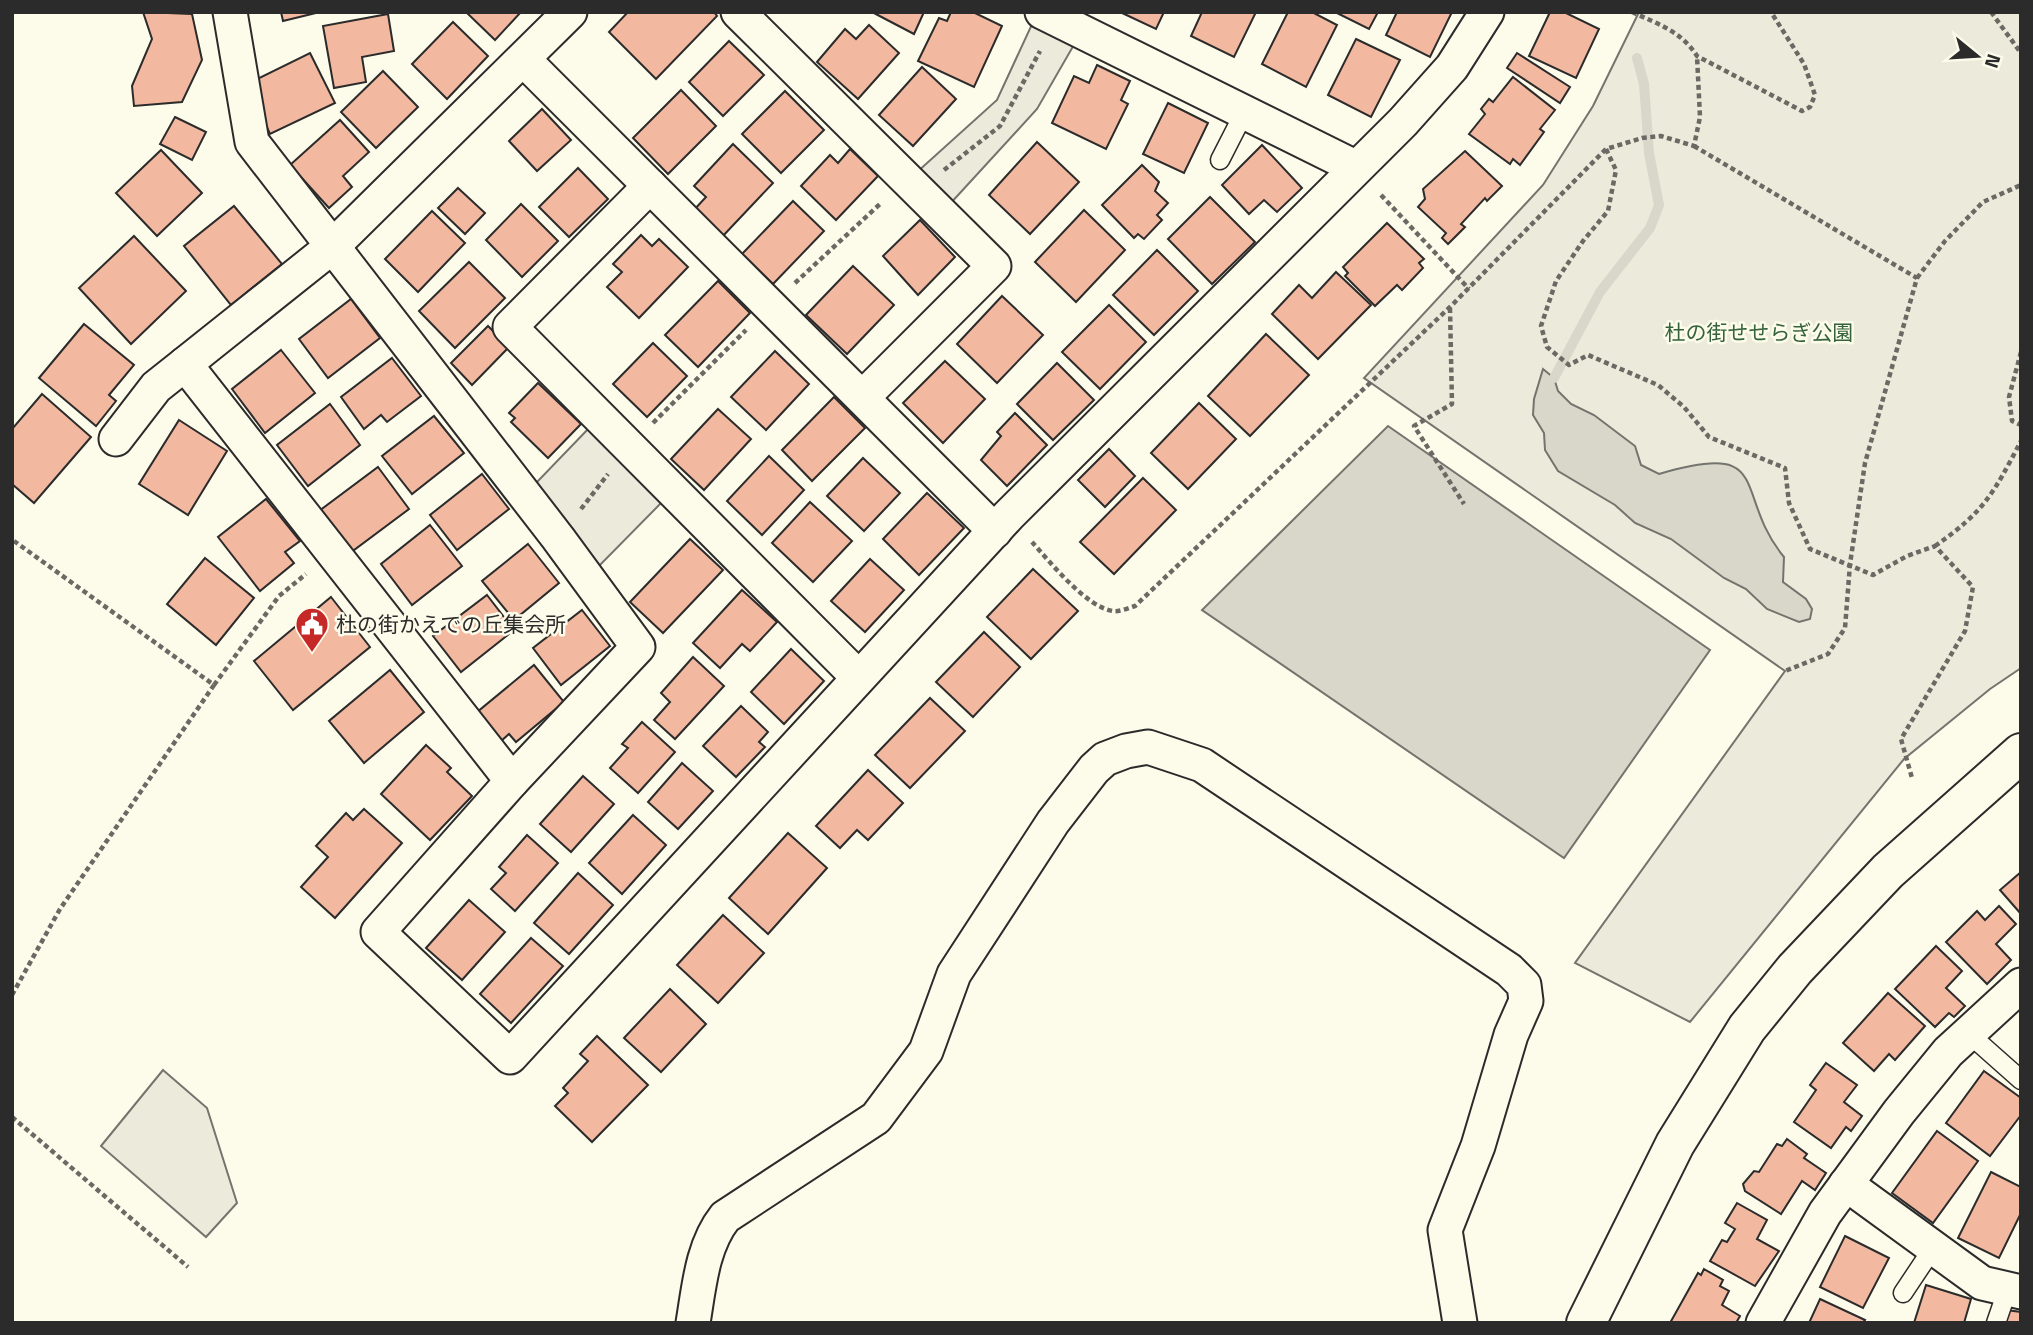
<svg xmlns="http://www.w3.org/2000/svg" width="2033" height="1335" font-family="'Titillium Web','Noto Sans JP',sans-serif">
<rect width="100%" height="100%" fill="#fdfbea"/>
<g fill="#ecebdb" stroke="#74746e" stroke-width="2">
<path d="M 1639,12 L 2021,12 L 2021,668 L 1990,689 L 1904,759 L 1690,1022 L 1575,963 L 1785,671 L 1364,378 L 1543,185 L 1593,106 Z"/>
<path d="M 1033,22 L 1075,43 L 1037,109 L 949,205 L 916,173 L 997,100 Z"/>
<path d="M 591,426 L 665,499 L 598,567 L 536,483 Z"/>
<path d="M 163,1070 L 207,1108 L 237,1203 L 206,1237 L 101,1146 Z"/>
</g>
<g fill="#d8d7c9" stroke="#74746e" stroke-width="2">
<path d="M 1543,369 L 1554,378 L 1558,391 L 1571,404 L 1594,415 L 1635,446 L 1641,465 L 1659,474 C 1776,439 1732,494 1784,557 L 1783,582 L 1806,599 L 1812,609 L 1810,619 L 1799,622 L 1767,609 L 1746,589 L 1724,578 L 1671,539 L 1635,523 L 1615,505 L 1558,471 L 1545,450 L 1544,433 L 1533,415 L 1534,399 Z"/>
<path d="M 1388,426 L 1710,650 L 1564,858 L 1202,610 Z"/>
</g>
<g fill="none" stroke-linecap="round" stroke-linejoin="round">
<path stroke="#d8d7c9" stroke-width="10" d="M 1554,378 L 1600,292 L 1650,228 L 1659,205 L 1649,153 L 1644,84 L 1637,58"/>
</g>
<g fill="#f2b8a0" stroke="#2b2b2b" stroke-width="2">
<path d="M 143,12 L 192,14 L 202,60 L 182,102 L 134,106 L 132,86 L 152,39 Z"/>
<path d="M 281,12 L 320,12 L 283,21 Z"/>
<path d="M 466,12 L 521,12 L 495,40 Z"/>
<path d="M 628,12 L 714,12 L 717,16 L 656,79 L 609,32 Z"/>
<path d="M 872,12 L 924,12 L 914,34 Z"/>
<path d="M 951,12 L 973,12 L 1002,26 L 974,87 L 918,61 L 939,18 L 947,21 Z"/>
<path d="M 1120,12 L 1164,12 L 1156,29 Z"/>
<path d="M 1202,12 L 1256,12 L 1234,57 L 1191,36 Z"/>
<path d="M 1288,12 L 1312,12 L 1337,25 L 1306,87 L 1262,64 Z"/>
<path d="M 1335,12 L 1378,12 L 1369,29 Z"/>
<path d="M 1397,12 L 1452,12 L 1430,57 L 1386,35 Z"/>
<path d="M 1550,12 L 1564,12 L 1599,29 L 1576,78 L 1529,56 Z"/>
<path d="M 388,14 L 394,51 L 362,57 L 366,82 L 334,88 L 323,26 Z"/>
<path d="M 453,22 L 488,56 L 447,99 L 412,64 Z"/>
<path d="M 869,25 L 899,53 L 858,99 L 817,62 L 845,29 L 856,39 Z"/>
<path d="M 1356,39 L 1400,60 L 1371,117 L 1328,95 Z"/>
<path d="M 729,41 L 764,75 L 723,116 L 689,82 Z"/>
<path d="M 310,53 L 335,103 L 270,134 L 247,84 Z"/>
<path d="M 1517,53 L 1570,87 L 1560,103 L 1507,68 Z"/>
<path d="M 1097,65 L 1130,81 L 1121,100 L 1128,104 L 1106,149 L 1052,123 L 1074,76 L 1089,83 Z"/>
<path d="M 922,67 L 956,99 L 913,146 L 879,115 Z"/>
<path d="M 383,71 L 418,107 L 376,148 L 341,112 Z"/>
<path d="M 1513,77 L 1555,110 L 1540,129 L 1544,132 L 1520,165 L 1513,159 L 1510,164 L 1469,134 L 1485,114 L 1481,109 L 1489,99 L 1493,102 Z"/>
<path d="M 681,90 L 716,126 L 668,174 L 633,138 Z"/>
<path d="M 785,91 L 824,130 L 781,173 L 742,134 Z"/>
<path d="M 1168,103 L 1208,123 L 1184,173 L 1143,154 Z"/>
<path d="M 542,109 L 571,140 L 537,171 L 509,141 Z"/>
<path d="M 175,117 L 206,132 L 192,160 L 160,144 Z"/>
<path d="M 340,120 L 369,152 L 343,176 L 352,187 L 329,208 L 290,165 Z"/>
<path d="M 1037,142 L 1079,182 L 1030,234 L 989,195 Z"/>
<path d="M 733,144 L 773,183 L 721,238 L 693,211 L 706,197 L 694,186 Z"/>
<path d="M 1262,145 L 1302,188 L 1277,212 L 1264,200 L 1249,214 L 1222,185 Z"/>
<path d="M 850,149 L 878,176 L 836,220 L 801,186 L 830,155 L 838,163 Z"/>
<path d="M 161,150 L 202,193 L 157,236 L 116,193 Z"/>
<path d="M 1465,151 L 1502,186 L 1487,201 L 1485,198 L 1461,224 L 1465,227 L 1448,244 L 1442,238 L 1446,233 L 1418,207 L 1425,199 L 1423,189 Z"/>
<path d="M 1142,165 L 1159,182 L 1155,191 L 1168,203 L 1157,215 L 1162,220 L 1144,239 L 1138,234 L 1134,238 L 1102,205 Z"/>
<path d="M 578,168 L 608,199 L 569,237 L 539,207 Z"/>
<path d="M 458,188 L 485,213 L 465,234 L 438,208 Z"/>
<path d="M 1210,197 L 1255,242 L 1212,284 L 1168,239 Z"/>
<path d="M 793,201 L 824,231 L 773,284 L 742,254 Z"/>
<path d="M 521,204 L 558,241 L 522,277 L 486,240 Z"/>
<path d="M 234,206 L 282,264 L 231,305 L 184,246 Z"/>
<path d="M 1084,210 L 1125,250 L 1076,302 L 1035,262 Z"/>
<path d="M 432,211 L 465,243 L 418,292 L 385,259 Z"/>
<path d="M 920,220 L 955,257 L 918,295 L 883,256 Z"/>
<path d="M 1387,223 L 1424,259 L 1419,263 L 1423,268 L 1402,290 L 1397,285 L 1375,306 L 1345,276 L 1348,273 L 1343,267 Z"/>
<path d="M 641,235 L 652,246 L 659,239 L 688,267 L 639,318 L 607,287 L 622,272 L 613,264 Z"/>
<path d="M 134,236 L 186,291 L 131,344 L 79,288 Z"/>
<path d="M 1157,250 L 1198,291 L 1154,335 L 1113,295 Z"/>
<path d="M 469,262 L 505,298 L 455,348 L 419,311 Z"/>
<path d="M 853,266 L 894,305 L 847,354 L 806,315 Z"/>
<path d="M 1336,272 L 1371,305 L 1318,359 L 1272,314 L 1299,285 L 1312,298 Z"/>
<path d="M 718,281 L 750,313 L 698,367 L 665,335 Z"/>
<path d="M 1002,296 L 1043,335 L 997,383 L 957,344 Z"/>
<path d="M 351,299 L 380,338 L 328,378 L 299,339 Z"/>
<path d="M 1109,305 L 1146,342 L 1100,389 L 1062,352 Z"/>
<path d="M 84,324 L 134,365 L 109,395 L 116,401 L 96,426 L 39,378 Z"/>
<path d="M 488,326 L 509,347 L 472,385 L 451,363 Z"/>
<path d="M 1266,334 L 1309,375 L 1250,436 L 1208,396 Z"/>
<path d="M 653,343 L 687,376 L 647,417 L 613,384 Z"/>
<path d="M 281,350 L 315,393 L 265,433 L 232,389 Z"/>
<path d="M 775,351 L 809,384 L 766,430 L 731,397 Z"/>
<path d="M 392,358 L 421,396 L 387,422 L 381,415 L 364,429 L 341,397 Z"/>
<path d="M 945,361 L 985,399 L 943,443 L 903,403 Z"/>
<path d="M 1057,363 L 1094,400 L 1053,440 L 1017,404 Z"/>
<path d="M 538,383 L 581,424 L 548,458 L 511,422 L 515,418 L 509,413 Z"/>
<path d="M 42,394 L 91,437 L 34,503 L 12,484 L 12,429 Z"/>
<path d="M 834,397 L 865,428 L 812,481 L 782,450 Z"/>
<path d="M 1199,403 L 1236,439 L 1188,489 L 1151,453 Z"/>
<path d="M 330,404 L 360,445 L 308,486 L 277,445 Z"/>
<path d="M 718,409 L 751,439 L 704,490 L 671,459 Z"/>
<path d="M 1015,413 L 1047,445 L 1007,486 L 981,460 L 1001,436 L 997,432 Z"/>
<path d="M 434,416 L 464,453 L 412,494 L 382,456 Z"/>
<path d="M 179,420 L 227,451 L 188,515 L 139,484 Z"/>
<path d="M 1109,449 L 1135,476 L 1105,507 L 1078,480 Z"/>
<path d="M 769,456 L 804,490 L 762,535 L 727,501 Z"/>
<path d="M 863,458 L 900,493 L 864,531 L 827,496 Z"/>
<path d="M 378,467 L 409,509 L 350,553 L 319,511 Z"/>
<path d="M 482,474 L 509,509 L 457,550 L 430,515 Z"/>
<path d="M 1143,478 L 1176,510 L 1114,574 L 1080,542 Z"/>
<path d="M 927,493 L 964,528 L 919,575 L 883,539 Z"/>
<path d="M 266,499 L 300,541 L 285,552 L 294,563 L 260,591 L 218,537 Z"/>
<path d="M 810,502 L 852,541 L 813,582 L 772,543 Z"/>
<path d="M 430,525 L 462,566 L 412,605 L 381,564 Z"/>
<path d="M 690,539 L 723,570 L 663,633 L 630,602 Z"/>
<path d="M 528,544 L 559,583 L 514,620 L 482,581 Z"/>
<path d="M 205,558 L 254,598 L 216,645 L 167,604 Z"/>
<path d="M 870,559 L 904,590 L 865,632 L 831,601 Z"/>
<path d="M 1033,569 L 1078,611 L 1031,659 L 987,617 Z"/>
<path d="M 742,590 L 777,622 L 750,651 L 742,644 L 720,668 L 693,643 Z"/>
<path d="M 487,595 L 514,630 L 461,672 L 433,636 Z"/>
<path d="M 331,597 L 370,647 L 293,710 L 254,661 Z"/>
<path d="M 582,610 L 610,646 L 561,685 L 533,648 Z"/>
<path d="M 984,632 L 1020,667 L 973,717 L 936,682 Z"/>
<path d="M 791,649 L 824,681 L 784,724 L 751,692 Z"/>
<path d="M 693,657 L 724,686 L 675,739 L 654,720 L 670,702 L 661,693 Z"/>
<path d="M 534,665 L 564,702 L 516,742 L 509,734 L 500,742 L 476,713 Z"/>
<path d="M 390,670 L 424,712 L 364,763 L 329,721 Z"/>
<path d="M 930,698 L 965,731 L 910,788 L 875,755 Z"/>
<path d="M 741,706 L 768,732 L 759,742 L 765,747 L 736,777 L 703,746 Z"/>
<path d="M 642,722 L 675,752 L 638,793 L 610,768 L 628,748 L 622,744 Z"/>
<path d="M 426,745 L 451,768 L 447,772 L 472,796 L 430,840 L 381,794 Z"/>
<path d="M 682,763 L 713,791 L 678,829 L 648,802 Z"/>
<path d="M 868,770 L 903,803 L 868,840 L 857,830 L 840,848 L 816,826 Z"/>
<path d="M 583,776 L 614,804 L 571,852 L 540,824 Z"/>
<path d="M 364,809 L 402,843 L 335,918 L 301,887 L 328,857 L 316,846 L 346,813 L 353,820 Z"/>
<path d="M 633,815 L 666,845 L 622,894 L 589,863 Z"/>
<path d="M 788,833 L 827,868 L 768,934 L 729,898 Z"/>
<path d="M 527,835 L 558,863 L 515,911 L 491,889 L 506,873 L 499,867 Z"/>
<path d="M 2021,872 L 2021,914 L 2000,890 Z"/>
<path d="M 578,873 L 613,905 L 569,954 L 534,923 Z"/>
<path d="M 469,900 L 505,932 L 462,980 L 426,948 Z"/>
<path d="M 1999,906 L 2016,924 L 1996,944 L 2011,960 L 1987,984 L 1946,942 L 1977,911 L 1985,920 Z"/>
<path d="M 723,915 L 764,953 L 718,1003 L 677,965 Z"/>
<path d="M 531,938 L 563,966 L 511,1023 L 480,994 Z"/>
<path d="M 1936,946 L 1962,971 L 1946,988 L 1965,1006 L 1954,1017 L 1949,1013 L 1935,1027 L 1895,989 Z"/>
<path d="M 670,989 L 706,1024 L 661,1072 L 624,1038 Z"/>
<path d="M 1888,993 L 1925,1026 L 1895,1060 L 1889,1054 L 1874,1071 L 1843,1043 Z"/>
<path d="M 597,1036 L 648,1085 L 592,1142 L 555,1106 L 568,1093 L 563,1088 L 588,1061 L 580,1054 Z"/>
<path d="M 1826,1063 L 1857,1085 L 1844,1102 L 1862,1116 L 1851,1131 L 1846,1127 L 1831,1148 L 1794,1122 L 1816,1090 L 1810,1085 Z"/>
<path d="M 1984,1071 L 2021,1098 L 2021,1115 L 1990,1156 L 1946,1123 Z"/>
<path d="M 1937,1131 L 1978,1161 L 1933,1223 L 1892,1193 Z"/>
<path d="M 1787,1139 L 1807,1154 L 1804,1158 L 1826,1173 L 1815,1190 L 1802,1181 L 1781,1214 L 1745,1191 L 1743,1184 L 1754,1171 L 1759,1172 L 1777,1144 L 1782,1146 Z"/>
<path d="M 1991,1172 L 2021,1187 L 2021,1213 L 1999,1258 L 1958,1238 Z"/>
<path d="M 1737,1203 L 1767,1220 L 1757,1239 L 1779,1251 L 1755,1286 L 1710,1261 L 1722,1240 L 1727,1242 L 1735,1229 L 1725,1223 Z"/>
<path d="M 1845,1236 L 1889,1258 L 1863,1308 L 1820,1287 Z"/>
<path d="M 1704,1269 L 1723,1280 L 1720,1286 L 1729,1291 L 1722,1305 L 1740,1316 L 1736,1323 L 1670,1323 L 1698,1273 L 1701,1275 Z"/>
<path d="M 1926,1285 L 1971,1299 L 1964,1323 L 1914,1323 Z"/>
<path d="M 1820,1299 L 1865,1320 L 1863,1323 L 1809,1323 Z"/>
<path d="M 2006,1310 L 2021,1312 L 2021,1323 L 2004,1323 Z"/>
</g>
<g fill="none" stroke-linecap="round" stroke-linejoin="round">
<defs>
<g id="lane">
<path d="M 1220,160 L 1244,113"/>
<path d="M 1968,1033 L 2021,1080"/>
<path d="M 1903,1293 L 1933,1248"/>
<path d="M 1996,1323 L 2007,1291"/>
</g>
<g id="street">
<path d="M 230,12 L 252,142 L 558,538 L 638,647 L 512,781 L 378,932 L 510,1057 L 1009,515 L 1403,122 L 1452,67 L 1487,12"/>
<path d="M 738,12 L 994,266 L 863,397"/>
<path d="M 1042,12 L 1355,167"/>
<path d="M 524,60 L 995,531"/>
<path d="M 650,186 L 510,327 L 858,677"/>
<path d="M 116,439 L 156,387 L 185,364"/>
<path d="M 512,781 L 185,364 L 333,246 L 570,12"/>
<path d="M 1846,1184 L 1982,1283 L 2021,1292"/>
<path d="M 693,1323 C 699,1287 702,1246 725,1217 L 876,1118 L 926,1051 L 954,974 L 1053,822 L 1094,769 L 1105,759 L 1126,751 L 1148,747 L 1202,765 L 1509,970 L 1524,985 L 1526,1001 L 1511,1035 L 1478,1146 L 1445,1230 L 1460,1323"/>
<path d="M 1763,1323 L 1825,1213 L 1899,1112 L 1948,1052 L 2021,985"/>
</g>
<path id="secondary" d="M 1586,1323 L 1675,1144 L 1747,1028 L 1795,969 L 1888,871 L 2021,753"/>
</defs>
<use href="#lane" stroke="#2b2b2b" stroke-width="21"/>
<use href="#street" stroke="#2b2b2b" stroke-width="37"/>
<use href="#secondary" stroke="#2b2b2b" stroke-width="42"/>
<g stroke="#6a6964" stroke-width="4.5" stroke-dasharray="5 3.5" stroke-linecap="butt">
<path d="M 1632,12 C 1658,24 1681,31 1697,56 L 1802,111 L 1810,107 L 1815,95 L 1804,64 L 1771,12"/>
<path d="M 1991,12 L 2021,53"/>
<path d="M 1694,146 L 1917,278 L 1865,463 L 1850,564 L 1845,628 L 1828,654 L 1785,671"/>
<path d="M 1606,149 L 1616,170 L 1608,211 L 1583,241 L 1556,281 L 1541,326 L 1547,347 L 1569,365 L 1588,355 L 1658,385 L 1684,407 L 1709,437 L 1785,468 L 1789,503 L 1810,549 L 1873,575 L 1907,556 L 1935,546 L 1973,587 L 1965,631 L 1901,739 L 1912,778"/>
<path d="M 944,170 L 1000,126 L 1040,51"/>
<path d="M 1381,195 L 1469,289"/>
<path d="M 1917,278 L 1945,241 L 1983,202 L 2021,185"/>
<path d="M 795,283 L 881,203"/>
<path d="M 1450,308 L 1452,404 L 1414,426 L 1464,504"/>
<path d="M 2021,352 L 2009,397 L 2012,421 L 2021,425"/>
<path d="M 653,423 L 746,330"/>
<path d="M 581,509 L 608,474"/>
<path d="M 1032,542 C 1050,562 1086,607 1113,611 C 1120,612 1128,608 1135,606 L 1450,307 L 1606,149 L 1642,138 L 1661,136 L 1694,146 L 1700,117 L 1697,56"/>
<path d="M 1935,546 C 1985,511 1993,494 2021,441"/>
<path d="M 214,685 L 279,596 L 306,574"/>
<path d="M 12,995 L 60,909 L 214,685 L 14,541"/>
<path d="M 12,1117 L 188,1267"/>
</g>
<use href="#lane" stroke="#fdfbea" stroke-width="18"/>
<use href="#street" stroke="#fdfbea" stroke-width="33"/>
<use href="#secondary" stroke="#fdfbea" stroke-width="38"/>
</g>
<defs>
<symbol id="civic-pin" viewBox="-11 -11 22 30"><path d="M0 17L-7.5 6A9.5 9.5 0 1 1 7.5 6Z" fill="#c62828" stroke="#fdfbea"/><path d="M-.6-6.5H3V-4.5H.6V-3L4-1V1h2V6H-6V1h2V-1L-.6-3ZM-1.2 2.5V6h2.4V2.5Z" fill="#fff"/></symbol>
</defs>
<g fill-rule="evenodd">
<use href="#civic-pin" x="293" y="605" width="38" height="52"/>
</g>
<g text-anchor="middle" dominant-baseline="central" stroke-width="5" stroke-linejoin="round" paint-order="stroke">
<g font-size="21" fill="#34623c" stroke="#fdfbea">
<text x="1759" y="332">杜の街せせらぎ公園</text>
</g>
<g font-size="21" fill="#2b2b2b" stroke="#fdfbea" text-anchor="start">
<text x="336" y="624">杜の街かえでの丘集会所</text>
</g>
</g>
<rect width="2033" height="1335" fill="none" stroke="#2b2b2b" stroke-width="28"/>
<g transform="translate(1977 56) rotate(108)" stroke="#fdfbea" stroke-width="5" paint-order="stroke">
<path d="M0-5L12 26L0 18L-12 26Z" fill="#2b2b2b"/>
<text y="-10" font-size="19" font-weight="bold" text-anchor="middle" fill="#2b2b2b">N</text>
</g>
</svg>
